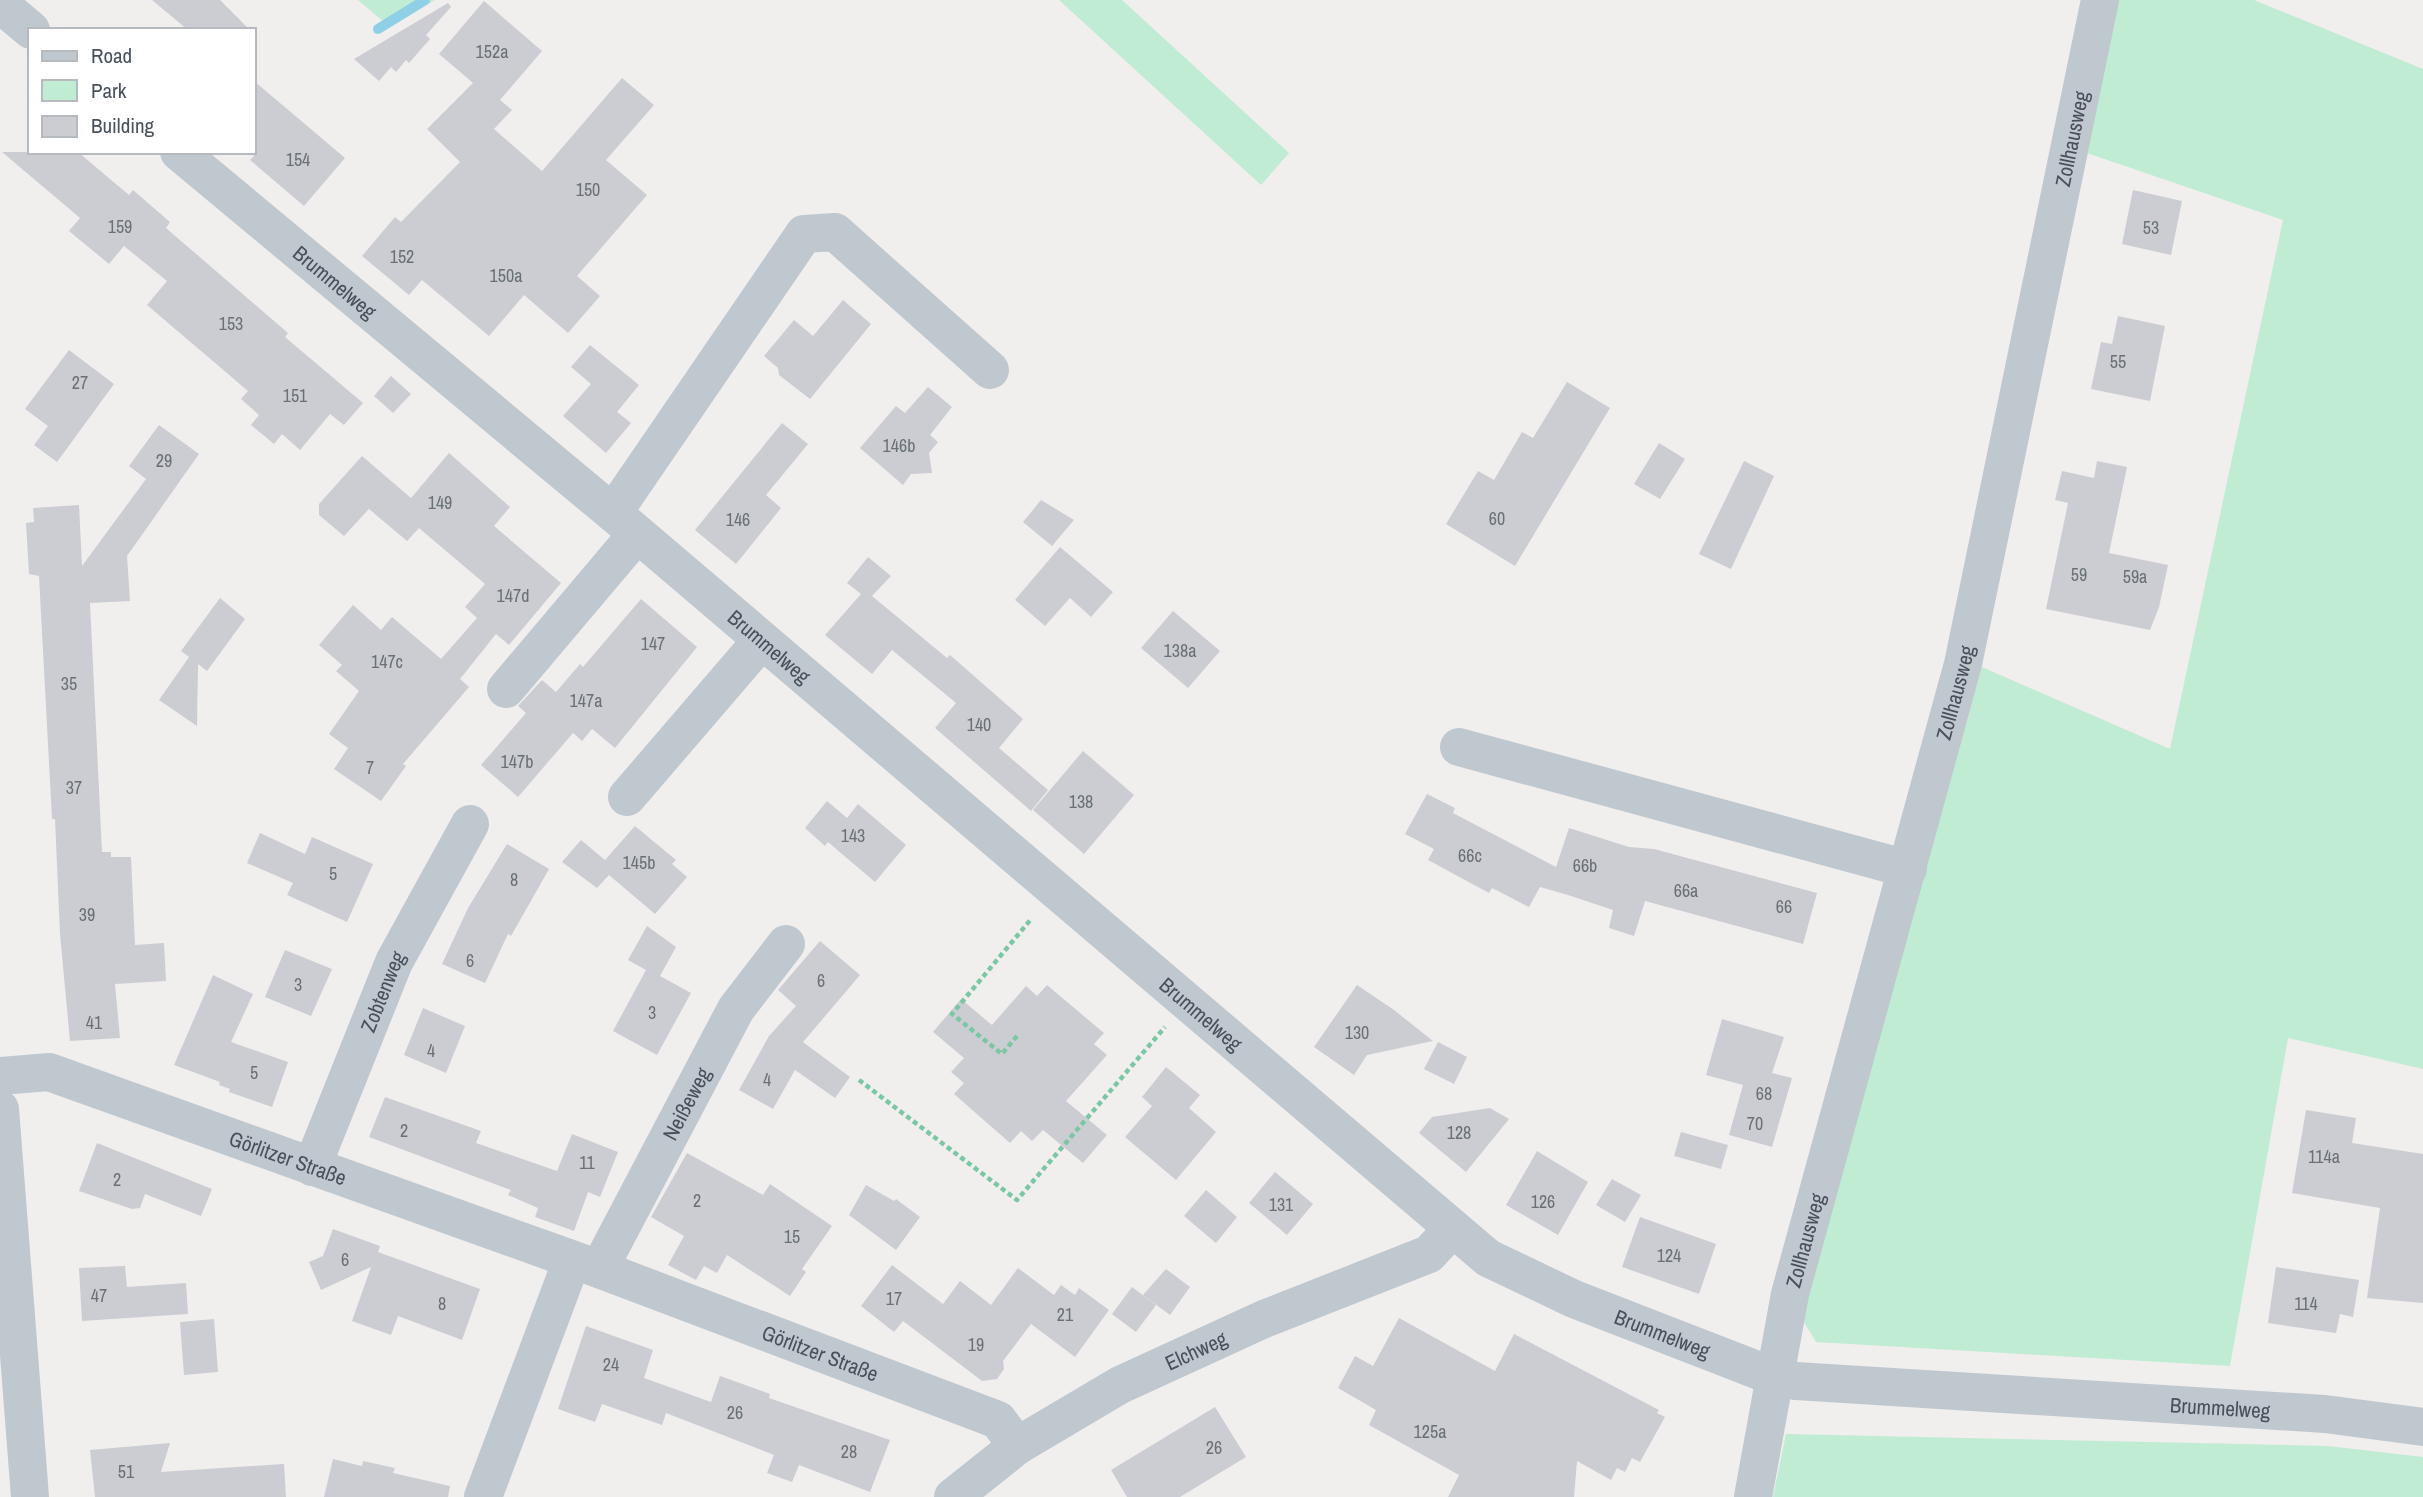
<svg xmlns="http://www.w3.org/2000/svg" width="2423" height="1497" font-family="'Archivo Narrow',sans-serif">
<rect width="100%" height="100%" fill="#f1eeee"/>
<g fill="#bfecd2">
<path d="M 358,0 L 435,0 L 390,27 Z"/>
<path d="M 1059,0 L 1122,0 L 1289,153 L 1261,185 Z"/>
<path d="M 2116,0 L 2254,0 L 2423,69 L 2423,1069 L 2288,1038 L 2230,1366 L 1816,1342 L 1801,1317 L 1982,667 L 2170,749 L 2283,220 L 2084,152 Z"/>
<path d="M 1786,1434 L 2328,1446 L 2423,1457 L 2423,1497 L 1773,1497 Z"/>
</g>
<g fill="none" stroke-linecap="round" stroke-linejoin="round">
<path stroke="#8fd0e6" stroke-width="10" d="M 378,29 L 425,0"/>
</g>
<g fill="#cccdd2">
<path d="M 152,0 L 220,0 L 250,30 L 188,30 Z"/>
<path d="M 484,1 L 542,51 L 500,100 L 512,110 L 494,129 L 542,171 L 622,78 L 654,105 L 606,160 L 647,195 L 577,276 L 600,296 L 568,333 L 524,295 L 489,336 L 422,280 L 409,295 L 362,256 L 395,217 L 401,222 L 460,162 L 427,129 L 473,83 L 439,54 Z"/>
<path d="M 448,3 L 451,7 L 426,35 L 430,39 L 409,63 L 406,60 L 396,72 L 391,67 L 379,81 L 354,59 Z"/>
<path d="M 254,81 L 345,158 L 304,206 L 250,160 L 254,156 Z"/>
<path d="M 2,152 L 78,152 L 129,195 L 133,190 L 170,222 L 166,228 L 288,333 L 285,337 L 363,403 L 344,425 L 330,414 L 300,450 L 282,434 L 274,444 L 251,425 L 259,415 L 241,399 L 248,391 L 147,305 L 167,281 L 124,246 L 109,264 L 69,231 L 80,218 Z"/>
<path d="M 2133,190 L 2182,201 L 2171,255 L 2122,244 Z"/>
<path d="M 843,300 L 871,324 L 810,399 L 779,375 L 778,368 L 764,356 L 794,320 L 813,336 Z"/>
<path d="M 2118,316 L 2165,326 L 2150,401 L 2091,389 L 2101,342 L 2112,344 Z"/>
<path d="M 590,345 L 639,385 L 617,412 L 631,423 L 606,453 L 563,416 L 591,384 L 571,367 Z"/>
<path d="M 69,350 L 114,384 L 57,462 L 34,445 L 48,426 L 25,409 Z"/>
<path d="M 391,376 L 411,394 L 393,413 L 374,396 Z"/>
<path d="M 1567,382 L 1610,408 L 1515,566 L 1446,524 L 1478,471 L 1494,480 L 1522,432 L 1533,438 Z"/>
<path d="M 928,387 L 952,407 L 930,435 L 938,442 L 929,453 L 932,473 L 911,474 L 903,485 L 860,448 L 896,406 L 905,413 Z"/>
<path d="M 782,423 L 808,444 L 766,495 L 781,508 L 736,564 L 695,530 Z"/>
<path d="M 159,425 L 199,454 L 127,556 L 130,601 L 90,603 L 102,852 L 111,852 L 111,857 L 131,857 L 135,945 L 164,943 L 166,981 L 115,984 L 120,1038 L 70,1041 L 60,934 L 55,819 L 52,819 L 39,576 L 29,574 L 26,523 L 34,522 L 33,508 L 79,505 L 82,566 L 146,479 L 129,466 Z"/>
<path d="M 1659,443 L 1685,459 L 1660,499 L 1634,484 Z"/>
<path d="M 449,453 L 510,507 L 494,526 L 561,583 L 509,645 L 496,634 L 460,679 L 469,687 L 403,764 L 406,766 L 381,801 L 334,769 L 348,748 L 329,734 L 359,691 L 336,671 L 342,665 L 319,645 L 353,605 L 381,630 L 392,617 L 441,659 L 477,618 L 465,607 L 485,584 L 419,528 L 407,541 L 369,509 L 344,536 L 319,515 L 319,504 L 362,456 L 411,498 Z"/>
<path d="M 1744,461 L 1774,476 L 1731,569 L 1699,554 Z"/>
<path d="M 2097,461 L 2127,467 L 2109,553 L 2168,565 L 2159,607 L 2150,630 L 2046,609 L 2068,503 L 2055,500 L 2062,471 L 2094,478 Z"/>
<path d="M 1041,500 L 1074,520 L 1052,546 L 1023,522 Z"/>
<path d="M 1060,547 L 1113,592 L 1091,617 L 1070,598 L 1045,626 L 1015,600 Z"/>
<path d="M 868,557 L 891,576 L 872,596 L 947,658 L 950,655 L 1023,719 L 999,748 L 1048,790 L 1031,811 L 935,728 L 956,703 L 892,650 L 872,674 L 825,635 L 861,594 L 847,583 Z"/>
<path d="M 220,598 L 245,619 L 207,671 L 198,664 L 197,726 L 159,700 L 189,657 L 181,651 Z"/>
<path d="M 641,599 L 697,647 L 615,748 L 592,729 L 582,741 L 573,733 L 518,797 L 481,765 L 526,713 L 518,706 L 542,680 L 556,692 L 580,664 L 583,667 Z"/>
<path d="M 1173,611 L 1220,651 L 1188,688 L 1141,648 Z"/>
<path d="M 1083,751 L 1134,795 L 1084,854 L 1033,810 Z"/>
<path d="M 1427,794 L 1455,808 L 1453,813 L 1556,867 L 1569,828 L 1629,847 L 1654,849 L 1817,893 L 1803,944 L 1645,901 L 1634,936 L 1609,928 L 1613,910 L 1568,895 L 1540,887 L 1529,907 L 1492,888 L 1489,893 L 1428,860 L 1434,849 L 1405,834 Z"/>
<path d="M 827,801 L 847,818 L 858,804 L 906,845 L 875,882 L 828,842 L 825,846 L 805,828 Z"/>
<path d="M 635,826 L 676,860 L 672,864 L 687,877 L 655,914 L 609,875 L 597,888 L 562,862 L 581,840 L 605,860 Z"/>
<path d="M 260,833 L 305,854 L 312,837 L 373,864 L 347,922 L 287,895 L 293,883 L 247,863 Z"/>
<path d="M 507,844 L 549,869 L 511,936 L 508,934 L 485,983 L 442,964 L 468,908 Z"/>
<path d="M 647,926 L 676,947 L 660,976 L 691,993 L 657,1055 L 613,1031 L 646,970 L 628,960 Z"/>
<path d="M 820,941 L 860,975 L 803,1042 L 850,1077 L 835,1098 L 795,1070 L 773,1109 L 739,1090 L 769,1036 L 796,1006 L 778,990 Z"/>
<path d="M 285,950 L 332,969 L 311,1016 L 265,997 Z"/>
<path d="M 213,975 L 253,994 L 231,1042 L 288,1062 L 272,1107 L 229,1092 L 230,1089 L 219,1085 L 220,1082 L 174,1065 Z"/>
<path d="M 1047,985 L 1104,1033 L 1094,1044 L 1107,1055 L 1066,1101 L 1107,1135 L 1083,1163 L 1043,1130 L 1032,1141 L 1021,1131 L 1010,1143 L 954,1094 L 964,1083 L 951,1072 L 964,1058 L 933,1032 L 961,999 L 992,1025 L 1026,986 L 1037,996 Z"/>
<path d="M 1357,985 L 1394,1010 L 1433,1041 L 1367,1055 L 1354,1075 L 1314,1047 Z"/>
<path d="M 423,1008 L 465,1026 L 446,1073 L 404,1055 Z"/>
<path d="M 1722,1019 L 1784,1037 L 1772,1073 L 1792,1078 L 1772,1147 L 1729,1135 L 1743,1085 L 1706,1075 Z"/>
<path d="M 1438,1042 L 1467,1057 L 1454,1084 L 1424,1069 Z"/>
<path d="M 1166,1067 L 1200,1095 L 1189,1108 L 1216,1132 L 1176,1180 L 1125,1137 L 1152,1106 L 1142,1097 Z"/>
<path d="M 385,1097 L 481,1131 L 476,1143 L 557,1171 L 572,1134 L 618,1152 L 600,1197 L 588,1192 L 574,1231 L 535,1217 L 538,1208 L 508,1195 L 511,1190 L 369,1137 Z"/>
<path d="M 1490,1108 L 1509,1119 L 1466,1172 L 1419,1133 L 1432,1117 Z"/>
<path d="M 2306,1110 L 2356,1118 L 2352,1143 L 2423,1154 L 2423,1303 L 2367,1298 L 2380,1208 L 2292,1193 Z"/>
<path d="M 1681,1132 L 1728,1145 L 1721,1169 L 1674,1156 Z"/>
<path d="M 97,1143 L 212,1189 L 201,1216 L 145,1194 L 140,1208 L 132,1209 L 79,1191 Z"/>
<path d="M 1537,1151 L 1588,1182 L 1558,1235 L 1506,1205 Z"/>
<path d="M 687,1153 L 763,1195 L 770,1184 L 832,1226 L 802,1269 L 806,1272 L 790,1296 L 727,1255 L 717,1273 L 704,1266 L 696,1280 L 668,1265 L 684,1236 L 651,1217 Z"/>
<path d="M 1275,1172 L 1313,1204 L 1287,1235 L 1249,1203 Z"/>
<path d="M 1612,1179 L 1641,1195 L 1625,1222 L 1596,1205 Z"/>
<path d="M 866,1185 L 894,1201 L 896,1199 L 920,1217 L 896,1250 L 849,1215 Z"/>
<path d="M 1206,1190 L 1237,1217 L 1216,1243 L 1184,1216 Z"/>
<path d="M 1640,1217 L 1716,1244 L 1699,1294 L 1622,1267 Z"/>
<path d="M 333,1229 L 380,1246 L 378,1252 L 480,1289 L 462,1340 L 398,1316 L 391,1335 L 352,1321 L 371,1267 L 321,1290 L 309,1262 L 323,1256 Z"/>
<path d="M 892,1265 L 943,1304 L 960,1281 L 991,1305 L 1018,1268 L 1054,1295 L 1061,1285 L 1075,1295 L 1079,1288 L 1109,1310 L 1075,1357 L 1031,1324 L 1003,1361 L 1004,1369 L 997,1379 L 982,1381 L 903,1321 L 894,1332 L 861,1306 Z"/>
<path d="M 125,1266 L 127,1287 L 186,1283 L 188,1314 L 82,1321 L 79,1268 Z"/>
<path d="M 2276,1267 L 2359,1280 L 2353,1317 L 2340,1314 L 2336,1333 L 2268,1323 Z"/>
<path d="M 1166,1269 L 1190,1287 L 1170,1315 L 1143,1295 Z"/>
<path d="M 1132,1287 L 1156,1305 L 1136,1332 L 1112,1314 Z"/>
<path d="M 1399,1318 L 1495,1371 L 1514,1334 L 1659,1410 L 1657,1413 L 1665,1417 L 1640,1462 L 1632,1458 L 1625,1472 L 1617,1468 L 1611,1480 L 1577,1461 L 1574,1497 L 1448,1497 L 1459,1475 L 1369,1425 L 1376,1410 L 1338,1388 L 1355,1356 L 1373,1366 Z"/>
<path d="M 214,1319 L 218,1372 L 184,1375 L 180,1322 Z"/>
<path d="M 586,1326 L 653,1350 L 644,1378 L 711,1402 L 720,1376 L 770,1394 L 769,1398 L 890,1440 L 870,1492 L 799,1465 L 792,1482 L 767,1473 L 774,1455 L 666,1413 L 662,1425 L 602,1404 L 595,1422 L 558,1409 Z"/>
<path d="M 1215,1407 L 1246,1457 L 1180,1497 L 1127,1497 L 1111,1470 Z"/>
<path d="M 170,1443 L 161,1472 L 284,1464 L 286,1497 L 95,1497 L 90,1450 Z"/>
<path d="M 333,1459 L 362,1466 L 363,1461 L 395,1468 L 393,1473 L 450,1486 L 448,1497 L 324,1497 Z"/>
</g>
<g fill="none" stroke-linecap="round" stroke-linejoin="round">
<g stroke="#7ac7a4" stroke-width="4.5" stroke-dasharray="5 3.5" stroke-linecap="butt">
<path d="M 1017,1036 L 1002,1054 L 952,1014 L 1032,918"/>
<path d="M 859,1080 L 1017,1200 L 1165,1027"/>
</g>
<g stroke="#c0c8cf" stroke-width="38">
<path d="M 0,4 L 31,30"/>
<path id="s1" d="M 179,152 L 613,513 L 1488,1258 L 1574,1299 L 1775,1377 L 1796,1381 L 2325,1414 L 2423,1427"/>
<path d="M 613,513 L 804,234 L 835,232 L 990,370"/>
<path d="M 506,689 L 637,534"/>
<path d="M 1459,747 L 1908,869"/>
<path d="M 627,797 L 762,640"/>
<path id="s2" d="M 0,1076 L 49,1072 L 599,1269 L 998,1420 L 1017,1446"/>
<path d="M 0,1109 L 30,1497"/>
<path id="s3" d="M 312,1167 L 394,962 L 470,824"/>
<path id="s4" d="M 599,1269 L 736,1009 L 786,944"/>
<path d="M 483,1497 L 572,1260"/>
<path id="s5" d="M 953,1497 L 1017,1446 L 1120,1385 L 1264,1319 L 1429,1254 L 1452,1229"/>
<path id="s6" d="M 1753,1497 L 1790,1294 L 1963,664 L 2100,0"/>
</g>
</g>
<g text-anchor="middle" dominant-baseline="central" stroke-width="6" stroke-linejoin="round" paint-order="stroke">
<g font-size="18" fill="#697078">
<text x="492" y="51">152a</text>
<text x="298" y="159">154</text>
<text x="588" y="189">150</text>
<text x="120" y="226">159</text>
<text x="2151" y="227">53</text>
<text x="402" y="256">152</text>
<text x="506" y="275">150a</text>
<text x="231" y="323">153</text>
<text x="2118" y="361">55</text>
<text x="80" y="382">27</text>
<text x="295" y="395">151</text>
<text x="899" y="445">146b</text>
<text x="164" y="460">29</text>
<text x="440" y="502">149</text>
<text x="1497" y="518">60</text>
<text x="738" y="519">146</text>
<text x="2079" y="574">59</text>
<text x="2135" y="576">59a</text>
<text x="513" y="595">147d</text>
<text x="653" y="643">147</text>
<text x="1180" y="650">138a</text>
<text x="387" y="661">147c</text>
<text x="69" y="683">35</text>
<text x="586" y="700">147a</text>
<text x="979" y="724">140</text>
<text x="517" y="761">147b</text>
<text x="370" y="767">7</text>
<text x="74" y="787">37</text>
<text x="1081" y="801">138</text>
<text x="853" y="835">143</text>
<text x="1470" y="855">66c</text>
<text x="639" y="862">145b</text>
<text x="1585" y="865">66b</text>
<text x="333" y="873">5</text>
<text x="514" y="879">8</text>
<text x="1686" y="890">66a</text>
<text x="1784" y="906">66</text>
<text x="87" y="914">39</text>
<text x="470" y="960">6</text>
<text x="821" y="980">6</text>
<text x="298" y="984">3</text>
<text x="652" y="1012">3</text>
<text x="94" y="1022">41</text>
<text x="1357" y="1032">130</text>
<text x="431" y="1050">4</text>
<text x="254" y="1072">5</text>
<text x="767" y="1079">4</text>
<text x="1764" y="1093">68</text>
<text x="1755" y="1123">70</text>
<text x="404" y="1130">2</text>
<text x="1459" y="1132">128</text>
<text x="2324" y="1156">114a</text>
<text x="587" y="1162">11</text>
<text x="117" y="1179">2</text>
<text x="697" y="1200">2</text>
<text x="1543" y="1201">126</text>
<text x="1281" y="1204">131</text>
<text x="792" y="1236">15</text>
<text x="1669" y="1255">124</text>
<text x="345" y="1259">6</text>
<text x="99" y="1295">47</text>
<text x="894" y="1298">17</text>
<text x="442" y="1303">8</text>
<text x="2306" y="1303">114</text>
<text x="1065" y="1314">21</text>
<text x="976" y="1344">19</text>
<text x="611" y="1364">24</text>
<text x="735" y="1412">26</text>
<text x="1430" y="1431">125a</text>
<text x="1214" y="1447">26</text>
<text x="849" y="1451">28</text>
<text x="126" y="1471">51</text>
</g>
<g font-size="21" fill="#48515a" stroke="#fff">
<text stroke="none"><textPath href="#s6" startOffset="1396">Zollhausweg</textPath></text>
<text stroke="none"><textPath href="#s1" startOffset="203">Brummelweg</textPath></text>
<text stroke="none"><textPath href="#s1" startOffset="770">Brummelweg</textPath></text>
<text stroke="none"><textPath href="#s6" startOffset="830">Zollhausweg</textPath></text>
<text stroke="none"><textPath href="#s3" startOffset="189">Zobtenweg</textPath></text>
<text stroke="none"><textPath href="#s1" startOffset="1337">Brummelweg</textPath></text>
<text stroke="none"><textPath href="#s4" startOffset="187">Neißeweg</textPath></text>
<text stroke="none"><textPath href="#s2" startOffset="303">Görlitzer Straße</textPath></text>
<text stroke="none"><textPath href="#s6" startOffset="262">Zollhausweg</textPath></text>
<text stroke="none"><textPath href="#s1" startOffset="1904">Brummelweg</textPath></text>
<text stroke="none"><textPath href="#s5" startOffset="285">Elchweg</textPath></text>
<text stroke="none"><textPath href="#s2" startOffset="870">Görlitzer Straße</textPath></text>
<text stroke="none"><textPath href="#s1" startOffset="2471">Brummelweg</textPath></text>
</g>
</g>
<rect x="28" y="28" width="228" height="126" fill="#ffffff" stroke="#b6b9bd" stroke-width="2"/>
<rect x="42" y="51" width="35" height="10" fill="#c0c8cf" stroke="#b6b9bd" stroke-width="2"/>
<text x="91" y="63" font-size="21" fill="#48515a">Road</text>
<rect x="42" y="80" width="35" height="21" fill="#bfecd2" stroke="#b6b9bd" stroke-width="2"/>
<text x="91" y="98" font-size="21" fill="#48515a">Park</text>
<rect x="42" y="116" width="35" height="21" fill="#cccdd2" stroke="#b6b9bd" stroke-width="2"/>
<text x="91" y="133" font-size="21" fill="#48515a">Building</text>
</svg>
